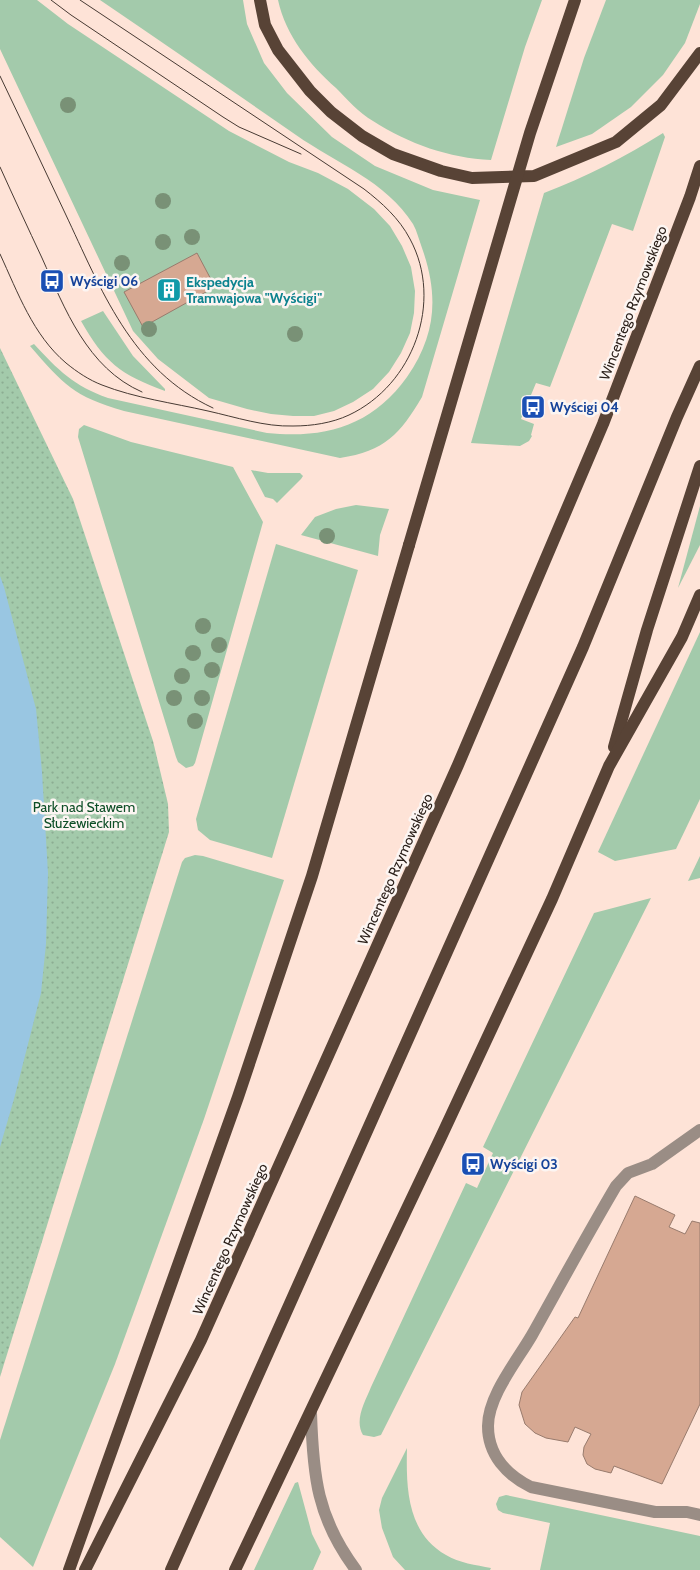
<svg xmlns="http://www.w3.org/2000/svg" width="700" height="1570" font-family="Cabin,sans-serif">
<defs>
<pattern id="park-dots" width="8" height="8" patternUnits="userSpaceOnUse" patternTransform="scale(1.25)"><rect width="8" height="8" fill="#a3caab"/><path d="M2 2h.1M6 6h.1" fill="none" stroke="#8cad93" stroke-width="1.8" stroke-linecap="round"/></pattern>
</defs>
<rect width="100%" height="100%" fill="#fee3d7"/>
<g fill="#a3caab">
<path d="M 0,0 L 37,0 L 68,24 L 229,131 L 289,162 L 318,173 L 348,189 L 374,209 L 390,226 L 402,246 L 411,267 L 415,291 L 414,313 L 410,333 L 401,353 L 389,372 L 373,389 L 353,402 L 334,411 L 314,416 L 293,416 L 271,414 L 247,409 L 209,398 L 158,359 L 133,331 L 0,49 Z"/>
<path d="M 100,0 L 243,0 L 247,24 L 264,63 L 287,93 L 332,137 L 375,166 L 433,190 L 480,200 L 422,397 C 400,434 385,451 340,458 L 124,411 C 73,396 64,385 30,346 L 34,344 C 58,370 74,386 108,398 L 267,433 C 325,439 372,426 407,377 C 436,335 439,296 422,248 C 419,240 417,231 413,224 C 386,181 336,163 296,135 C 231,90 165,44 100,0 Z"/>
<path d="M 278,0 L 542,0 L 525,47 L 491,160 C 449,158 409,144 373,121 C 359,113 347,99 336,88 C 309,64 286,36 278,0 Z"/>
<path d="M 606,0 L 700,0 L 700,4 L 685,43 L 663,75 L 631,107 L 592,134 L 556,147 L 584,58 Z"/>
<path d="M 663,133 L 665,137 L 633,231 L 612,224 L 550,387 L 536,383 L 521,419 L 534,424 L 531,435 L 532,436 L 529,441 L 520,446 L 471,443 L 544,193 C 586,177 625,157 663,133 Z"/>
<path d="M 103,311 L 133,356 L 165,389 L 165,391 C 121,375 104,362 81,321 Z"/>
<path d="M 84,425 L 131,442 L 233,467 L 263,522 L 195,763 L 193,766 L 186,768 L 178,762 L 176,757 L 78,437 L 79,429 Z"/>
<path d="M 251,470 L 268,473 L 300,473 L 303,476 L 301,479 L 277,503 L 273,499 L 265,497 Z"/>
<path d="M 356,505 L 389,509 L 380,535 L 378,556 L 301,535 L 315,517 L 336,509 Z"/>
<path d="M 700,506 L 700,545 L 678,588 Z"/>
<path d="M 276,544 L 358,570 L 272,858 L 210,840 L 198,830 L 196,819 Z"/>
<path d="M 700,632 L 700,799 L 676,849 L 615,861 L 598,852 Z"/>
<path d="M 195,855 L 203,856 L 284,880 L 204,1119 L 115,1364 L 33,1567 L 0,1537 L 0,1440 L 182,862 L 185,858 Z"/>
<path d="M 700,856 L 700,878 L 688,881 Z"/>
<path d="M 651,898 L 381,1435 L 374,1437 L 363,1435 C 354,1420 365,1402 371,1387 L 466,1183 L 477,1188 L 493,1153 L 483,1147 L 594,913 Z"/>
<path d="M 407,1448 C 406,1488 407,1533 446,1555 C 459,1563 476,1565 491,1568 L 490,1570 L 405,1570 L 393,1557 L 382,1528 L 379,1510 L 382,1498 Z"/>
<path d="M 298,1482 L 312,1534 L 321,1552 L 313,1570 L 254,1570 L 295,1483 Z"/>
<path d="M 506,1495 L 700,1536 L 700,1570 L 540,1570 L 550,1523 L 503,1513 L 498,1510 L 496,1504 L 499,1497 Z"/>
</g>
<path fill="url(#park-dots)" d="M 0,348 L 73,499 L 153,741 L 168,804 L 169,832 L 0,1377 Z"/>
<path fill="#99c6e2" d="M 0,576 L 4,587 L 36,709 L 42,772 L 48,873 L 46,944 L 41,993 L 14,1099 L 0,1147 Z"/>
<g fill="#d6a892" stroke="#987b6d">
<path d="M 197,253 L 215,287 L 143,327 L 124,292 Z"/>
<path d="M 635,1196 L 675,1215 L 669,1227 L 685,1234 L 692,1221 L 700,1223 L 700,1404 L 662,1484 L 614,1466 L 611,1473 L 595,1469 L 587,1464 L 583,1455 L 584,1447 L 591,1434 L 575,1427 L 568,1442 L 546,1438 L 535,1433 L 525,1424 L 519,1405 L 522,1392 L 575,1317 L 578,1318 Z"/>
</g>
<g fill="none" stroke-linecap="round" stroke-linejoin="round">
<g stroke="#9a8d85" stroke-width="12">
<path d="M 700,1130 L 652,1164 L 628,1173 L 616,1186 C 587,1235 560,1285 532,1335 C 517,1361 488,1396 488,1426 C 488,1455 507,1475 531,1487 L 655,1512 L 687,1512 L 700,1515"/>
<path d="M 311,1413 C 313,1476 317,1518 356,1570"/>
</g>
<g stroke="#584336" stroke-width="12">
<path d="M 260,0 L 265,25 L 278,50 L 310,91 L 331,112 L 362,136 L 393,154 L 441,171 L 472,178 L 534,176 L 616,142 L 661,105 L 700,53"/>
<path d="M 614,747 L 647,630 L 700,466"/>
<path d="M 69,1570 L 238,1097 L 312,876 L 409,545"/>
<path d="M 85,1570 L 201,1340 L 458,765 L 603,424 L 690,197 L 700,166"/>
<path d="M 171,1570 L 583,647 L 677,417 L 700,366"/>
<path d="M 235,1570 L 441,1137 L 552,899 L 609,766 L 682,637 L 700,595"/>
</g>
<g stroke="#473a33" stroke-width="1">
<path d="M 51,0 L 71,15 L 223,117 L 239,127 L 301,154"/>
<path d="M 0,76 C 22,121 43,167 65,213 C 101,289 131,370 213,408"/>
<path d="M 0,167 C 14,198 28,228 42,258 C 65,309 87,368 142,392"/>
<path d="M 0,254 C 18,293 33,335 66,363 C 77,372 89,380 102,385 C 135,398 173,403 208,411 C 235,417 265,427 293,426 C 312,426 332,423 349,415 C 413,385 444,302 410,239 C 399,218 382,203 364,189 L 80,0"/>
</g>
<path stroke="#584336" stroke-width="12" d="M 409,545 L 530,133 L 575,0"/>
</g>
<g fill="#799176">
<circle cx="68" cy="105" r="8"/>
<circle cx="163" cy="201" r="8"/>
<circle cx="192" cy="237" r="8"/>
<circle cx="163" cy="242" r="8"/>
<circle cx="122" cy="263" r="8"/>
<circle cx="149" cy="329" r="8"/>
<circle cx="295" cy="334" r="8"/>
<circle cx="327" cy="536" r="8"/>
<circle cx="203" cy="626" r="8"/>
<circle cx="219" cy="645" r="8"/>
<circle cx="193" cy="653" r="8"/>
<circle cx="212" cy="670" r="8"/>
<circle cx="182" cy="676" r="8"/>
<circle cx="174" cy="698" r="8"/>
<circle cx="202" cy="698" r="8"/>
<circle cx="195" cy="721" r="8"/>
</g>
<defs>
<symbol id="bus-square" viewBox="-11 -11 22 22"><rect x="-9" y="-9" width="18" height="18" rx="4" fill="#1a4fb4" stroke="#fcf5f2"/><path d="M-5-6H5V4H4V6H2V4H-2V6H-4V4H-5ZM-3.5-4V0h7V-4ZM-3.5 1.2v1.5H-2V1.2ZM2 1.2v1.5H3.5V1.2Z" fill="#fff"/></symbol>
<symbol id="building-square" viewBox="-11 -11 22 22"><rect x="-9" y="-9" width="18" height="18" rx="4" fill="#0f9aa8" stroke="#fcf5f2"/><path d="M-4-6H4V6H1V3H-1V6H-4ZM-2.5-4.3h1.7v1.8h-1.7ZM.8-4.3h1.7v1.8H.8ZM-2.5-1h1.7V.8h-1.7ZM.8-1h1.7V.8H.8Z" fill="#fff"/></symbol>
</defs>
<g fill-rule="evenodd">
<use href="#bus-square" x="38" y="267" width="28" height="28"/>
<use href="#building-square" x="155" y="276" width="28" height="28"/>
<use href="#bus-square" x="519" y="393" width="28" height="28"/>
<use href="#bus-square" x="459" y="1150" width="28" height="28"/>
</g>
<g text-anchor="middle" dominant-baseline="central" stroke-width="5" stroke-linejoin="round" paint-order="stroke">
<g font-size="14" font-weight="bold" fill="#164399" stroke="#fcf5f2" text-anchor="start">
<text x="70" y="281">Wyścigi 06</text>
<text x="550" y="407">Wyścigi 04</text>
<text x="490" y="1164">Wyścigi 03</text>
</g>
<g font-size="14" font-weight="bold" fill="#0d838f" stroke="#fcf5f2" text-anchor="start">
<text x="186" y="282">Ekspedycja<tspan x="186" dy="16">Tramwajowa "Wyścigi"</tspan></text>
</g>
<g font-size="14" fill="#2b201a" stroke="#fcf5f2">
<text transform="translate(633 303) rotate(-69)">Wincentego Rzymowskiego</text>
<text transform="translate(395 869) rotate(-66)">Wincentego Rzymowskiego</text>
<text transform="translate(230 1239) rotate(-66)">Wincentego Rzymowskiego</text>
</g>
<g font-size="14" fill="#0d4e26" stroke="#fcf5f2">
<text x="84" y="807">Park nad Stawem<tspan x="84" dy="16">Służewieckim</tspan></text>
</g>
</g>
</svg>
